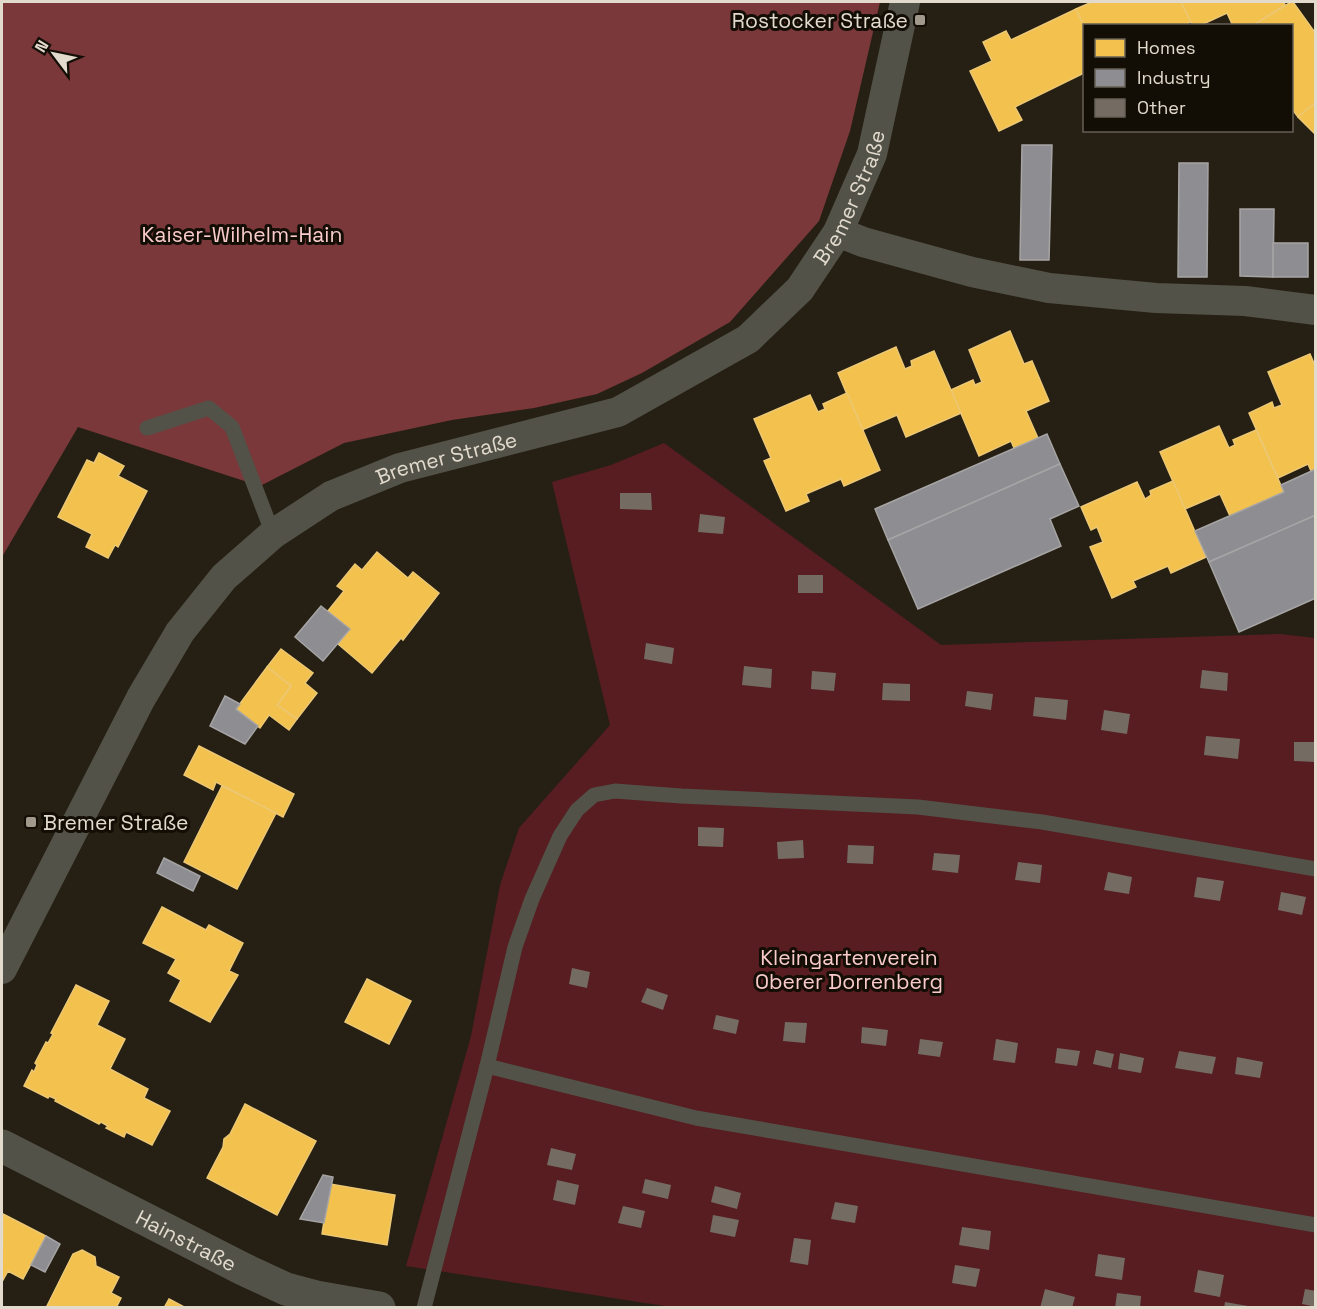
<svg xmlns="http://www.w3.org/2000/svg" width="1317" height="1309" font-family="'Space Grotesk',sans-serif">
<rect width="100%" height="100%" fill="#262014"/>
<path fill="#571d20" d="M 664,443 L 941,645 L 1280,634 L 1315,638 L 1315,1307 L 671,1307 L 406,1266 L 471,1036 L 500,885 L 519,828 L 610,725 L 552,482 L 611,465 Z"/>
<path fill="#7a383a" d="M 2,2 L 880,2 L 850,131 L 819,221 L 730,322 L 642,373 L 597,394 L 534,408 L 452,420 L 344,443 L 260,486 L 78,427 L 2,557 Z"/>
<g fill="#f2c14e" stroke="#edc874" stroke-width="1.5">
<path d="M 1092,2 L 1181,2 L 1191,22 L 1183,26 L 1084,27 L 1076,9 Z"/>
<path d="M 1181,2 L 1284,2 L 1285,5 L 1252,26 L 1233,26 L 1227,13 L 1199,26 L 1193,26 Z"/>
<path d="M 1291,2 L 1293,2 L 1316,34 L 1316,45 L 1314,46 L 1316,49 L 1316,102 L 1298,117 L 1292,109 L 1292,26 L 1252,26 Z"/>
<path d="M 1076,9 L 1084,27 L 1084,73 L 1015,107 L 1022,120 L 999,131 L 970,71 L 992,61 L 983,42 L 1006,31 L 1011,40 Z"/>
<path d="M 1316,102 L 1316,135 L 1298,117 Z"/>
<path d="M 1010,331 L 1024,364 L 1032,361 L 1049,401 L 1026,411 L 1038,438 L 1014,448 L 1011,441 L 979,456 L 951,390 L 973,380 L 975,385 L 982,382 L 969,350 Z"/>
<path d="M 896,347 L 905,369 L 912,366 L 911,361 L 934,351 L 961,413 L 906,437 L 897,415 L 862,430 L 838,373 Z"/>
<path d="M 1310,354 L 1316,368 L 1316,469 L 1311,471 L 1308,464 L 1278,478 L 1249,413 L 1272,402 L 1274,408 L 1282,405 L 1268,372 Z"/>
<path d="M 847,393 L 880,470 L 844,486 L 841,479 L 806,494 L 809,501 L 786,511 L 764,461 L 771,458 L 754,419 L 810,395 L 818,412 L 825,409 L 823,404 Z"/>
<path d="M 1219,426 L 1229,448 L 1235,445 L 1233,440 L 1256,430 L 1284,492 L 1230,516 L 1220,494 L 1185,509 L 1160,452 Z"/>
<path d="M 99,453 L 124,466 L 118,476 L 147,491 L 118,547 L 115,545 L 108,558 L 86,547 L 92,534 L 58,517 L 87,460 L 94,463 Z"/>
<path d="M 1173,481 L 1206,557 L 1171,573 L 1168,566 L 1133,581 L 1136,587 L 1112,598 L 1090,547 L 1103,542 L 1097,527 L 1091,530 L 1081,507 L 1137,482 L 1145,499 L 1151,495 L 1150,491 Z"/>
<path d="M 377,552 L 408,578 L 413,572 L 439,593 L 403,640 L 401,638 L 372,673 L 338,644 L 350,629 L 328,611 L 344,591 L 337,586 L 355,564 L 362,570 Z"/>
<path d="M 281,649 L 313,673 L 305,683 L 317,693 L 297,719 L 277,705 L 291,686 L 267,667 Z"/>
<path d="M 267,667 L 291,686 L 277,705 L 297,719 L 289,730 L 269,715 L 260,728 L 236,709 Z"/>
<path d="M 199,746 L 294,794 L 283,817 L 216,782 L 213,790 L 184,775 Z"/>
<path d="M 222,786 L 276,813 L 237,889 L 184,862 Z"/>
<path d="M 162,907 L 206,930 L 209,925 L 243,943 L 229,971 L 238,975 L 210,1022 L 170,1001 L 181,980 L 168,973 L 176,959 L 143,943 Z"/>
<path d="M 367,979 L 411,1001 L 389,1044 L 345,1022 Z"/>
<path d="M 76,985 L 109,1001 L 97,1025 L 125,1039 L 110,1069 L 148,1089 L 144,1098 L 170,1111 L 152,1145 L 126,1132 L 124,1137 L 106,1128 L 108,1126 L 101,1122 L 99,1124 L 55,1101 L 56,1099 L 49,1096 L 48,1098 L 24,1086 L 32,1070 L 34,1072 L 37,1065 L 35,1063 L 46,1042 L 48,1043 L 53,1034 L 51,1033 Z"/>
<path d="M 245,1104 L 316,1141 L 277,1215 L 207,1178 L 223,1147 L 224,1139 L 230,1134 Z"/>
<path d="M 330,1184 L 395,1195 L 387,1245 L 322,1234 Z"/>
<path d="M 3,1214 L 46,1236 L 23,1279 L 8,1271 L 3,1280 L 2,1279 Z"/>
<path d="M 82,1250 L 95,1257 L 96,1266 L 119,1277 L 111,1293 L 121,1298 L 116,1308 L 46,1308 L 73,1254 Z"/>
<path d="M 169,1299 L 186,1308 L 164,1308 Z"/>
</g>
<g fill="#8d8d92" stroke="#a6a4a4" stroke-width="1.5">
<path d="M 1022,145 L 1052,145 L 1049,260 L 1020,260 Z"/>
<path d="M 1179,163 L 1208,163 L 1207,277 L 1178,277 Z"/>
<path d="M 1240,209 L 1274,209 L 1273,277 L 1240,276 Z"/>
<rect x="1273" y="243" width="35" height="34"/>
<path d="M 1047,434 L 1060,464 L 888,540 L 875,509 Z"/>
<path d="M 1060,464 L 1079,506 L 1050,519 L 1061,546 L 918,609 L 888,540 Z"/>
<path d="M 1316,469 L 1316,515 L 1209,562 L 1195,531 L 1284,492 L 1281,485 Z"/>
<path d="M 1316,515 L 1316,598 L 1239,632 L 1209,562 Z"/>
<path d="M 321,606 L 350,629 L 323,661 L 295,637 Z"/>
<path d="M 225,696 L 240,704 L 236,709 L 258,726 L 245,744 L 210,726 Z"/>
<path d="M 164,858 L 200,876 L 193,891 L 157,873 Z"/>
<path d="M 323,1175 L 333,1177 L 324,1223 L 300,1219 Z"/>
<path d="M 46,1236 L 60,1244 L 45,1272 L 31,1265 Z"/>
</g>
<g fill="#746c63">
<path d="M 620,493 L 651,493 L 652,510 L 620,509 Z"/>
<path d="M 700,514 L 725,517 L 723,534 L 698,532 Z"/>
<rect x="798" y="575" width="25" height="18"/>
<path d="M 646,643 L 674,648 L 672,664 L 644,659 Z"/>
<path d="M 744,666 L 772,669 L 771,688 L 742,685 Z"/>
<path d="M 1202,670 L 1228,673 L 1227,691 L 1200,688 Z"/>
<path d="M 812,671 L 836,673 L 834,691 L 811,689 Z"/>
<path d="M 883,683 L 910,684 L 910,701 L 882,700 Z"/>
<path d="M 967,691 L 993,694 L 991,710 L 965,706 Z"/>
<path d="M 1035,697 L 1068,700 L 1066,720 L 1033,716 Z"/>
<path d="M 1104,710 L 1130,714 L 1127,734 L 1101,730 Z"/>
<path d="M 1206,736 L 1240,739 L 1238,759 L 1204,755 Z"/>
<path d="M 1294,742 L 1316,742 L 1316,762 L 1294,761 Z"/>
<path d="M 698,827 L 724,828 L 723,847 L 698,846 Z"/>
<path d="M 803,840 L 804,858 L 778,859 L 777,842 Z"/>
<path d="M 848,845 L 874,846 L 873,864 L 847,863 Z"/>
<path d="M 934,853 L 960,855 L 958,873 L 932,870 Z"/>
<path d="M 1018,862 L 1042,865 L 1040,883 L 1015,880 Z"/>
<path d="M 1108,872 L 1132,877 L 1129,894 L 1104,890 Z"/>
<path d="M 1197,877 L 1224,881 L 1220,901 L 1194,897 Z"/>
<path d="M 1281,892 L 1306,897 L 1302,915 L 1278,910 Z"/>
<path d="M 572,968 L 590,972 L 587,988 L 569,984 Z"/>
<path d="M 647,988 L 668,995 L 663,1010 L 641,1002 Z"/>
<path d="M 716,1015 L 739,1020 L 736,1034 L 713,1029 Z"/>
<path d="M 785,1022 L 807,1023 L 805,1043 L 783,1041 Z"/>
<path d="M 862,1027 L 888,1030 L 886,1046 L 861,1043 Z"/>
<path d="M 920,1039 L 943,1042 L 940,1057 L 918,1054 Z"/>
<path d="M 996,1039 L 1018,1043 L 1015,1063 L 993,1060 Z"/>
<path d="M 1057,1048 L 1080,1051 L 1077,1066 L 1055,1063 Z"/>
<path d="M 1096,1050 L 1114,1054 L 1111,1068 L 1093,1064 Z"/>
<path d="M 1179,1051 L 1216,1057 L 1212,1074 L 1175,1068 Z"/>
<path d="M 1120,1053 L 1144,1058 L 1141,1073 L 1118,1069 Z"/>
<path d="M 1237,1057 L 1263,1062 L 1260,1078 L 1235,1074 Z"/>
<path d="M 551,1148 L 576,1154 L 572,1170 L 547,1165 Z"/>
<path d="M 645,1179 L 671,1185 L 668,1199 L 642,1193 Z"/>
<path d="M 557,1180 L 579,1185 L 575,1205 L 553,1200 Z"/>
<path d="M 715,1186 L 741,1193 L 737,1209 L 711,1202 Z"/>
<path d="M 835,1202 L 858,1206 L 855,1223 L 831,1219 Z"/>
<path d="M 623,1206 L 645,1211 L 641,1228 L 618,1223 Z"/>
<path d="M 713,1215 L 739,1220 L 735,1237 L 710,1232 Z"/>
<path d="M 962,1227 L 991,1231 L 989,1250 L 959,1245 Z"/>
<path d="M 794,1238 L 811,1240 L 808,1265 L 790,1262 Z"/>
<path d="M 1098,1254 L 1125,1258 L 1122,1280 L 1095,1276 Z"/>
<path d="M 955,1265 L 980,1269 L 976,1287 L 952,1283 Z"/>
<path d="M 1198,1270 L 1224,1275 L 1220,1297 L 1194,1292 Z"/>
<path d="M 1045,1289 L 1075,1297 L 1072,1308 L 1040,1308 Z"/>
<path d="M 1305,1289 L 1316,1291 L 1316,1307 L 1302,1304 Z"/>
<path d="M 1117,1293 L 1141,1296 L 1140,1308 L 1115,1308 Z"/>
<path d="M 1225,1302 L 1248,1306 L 1248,1308 L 1224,1308 Z"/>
</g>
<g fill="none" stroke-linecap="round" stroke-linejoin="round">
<g stroke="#535248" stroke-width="15">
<path d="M 147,428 L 209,408 L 232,427 L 273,534"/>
<path d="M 487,1066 L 696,1118 L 1316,1225"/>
<path d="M 424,1308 L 487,1066 L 515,947 L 532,899 L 560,836 L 577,810 L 594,795 L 615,791 L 681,796 L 918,807 L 1042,822 L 1316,869"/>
</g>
<g stroke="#535248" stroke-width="30">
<path d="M 838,232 L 863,242 L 972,272 L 1049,288 L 1156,298 L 1245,301 L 1316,310"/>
<path id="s1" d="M 2,969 L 141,698 L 180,632 L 224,577 L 273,534 L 331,496 L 400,468 L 618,412 L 748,339 L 800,289 L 838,232 L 872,154 L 905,2"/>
</g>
<path stroke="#535248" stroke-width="33" id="s2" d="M 2,1146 L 243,1269 L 286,1289 L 316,1297 L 379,1308"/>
</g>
<g fill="#a0998c" stroke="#120d05" stroke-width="2">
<rect x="914" y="14" width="12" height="12" rx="3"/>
<rect x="25" y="816" width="12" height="12" rx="3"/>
</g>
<g text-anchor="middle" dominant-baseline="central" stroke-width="6" stroke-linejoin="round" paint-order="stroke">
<g font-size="21" fill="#e2dacd" stroke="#120d05" text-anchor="end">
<text x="908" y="20">Rostocker Straße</text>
<text x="43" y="822" text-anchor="start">Bremer Straße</text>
</g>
<g font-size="21" fill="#e2dacd" stroke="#120d05">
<text stroke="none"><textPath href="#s1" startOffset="1212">Bremer Straße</textPath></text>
<text stroke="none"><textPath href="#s1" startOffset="708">Bremer Straße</textPath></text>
<text stroke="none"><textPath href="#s2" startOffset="207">Hainstraße</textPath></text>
</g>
<g font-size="21" fill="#facbcb" stroke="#120d05">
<text x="242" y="234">Kaiser-Wilhelm-Hain</text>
<text x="849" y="957">Kleingartenverein<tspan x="849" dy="24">Oberer Dorrenberg</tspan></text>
</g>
</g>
<rect width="1317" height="1309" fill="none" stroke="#e2dacd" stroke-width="6"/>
<rect x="1083" y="24" width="210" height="108" fill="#120d05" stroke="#655f55" stroke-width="1.5"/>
<rect x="1095" y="39" width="30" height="18" fill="#f2c14e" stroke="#655f55" stroke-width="1.5"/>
<text x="1137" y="54" font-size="18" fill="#e2dacd">Homes</text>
<rect x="1095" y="69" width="30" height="18" fill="#8d8d92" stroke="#655f55" stroke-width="1.5"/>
<text x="1137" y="84" font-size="18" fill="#e2dacd">Industry</text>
<rect x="1095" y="99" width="30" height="18" fill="#746c63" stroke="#655f55" stroke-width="1.5"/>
<text x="1137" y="114" font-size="18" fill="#e2dacd">Other</text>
<g transform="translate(54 54) rotate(302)" stroke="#120d05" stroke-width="4.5" paint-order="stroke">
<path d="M0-4.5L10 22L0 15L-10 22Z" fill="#e2dacd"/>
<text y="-9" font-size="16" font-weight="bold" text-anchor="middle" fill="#e2dacd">N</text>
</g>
</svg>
